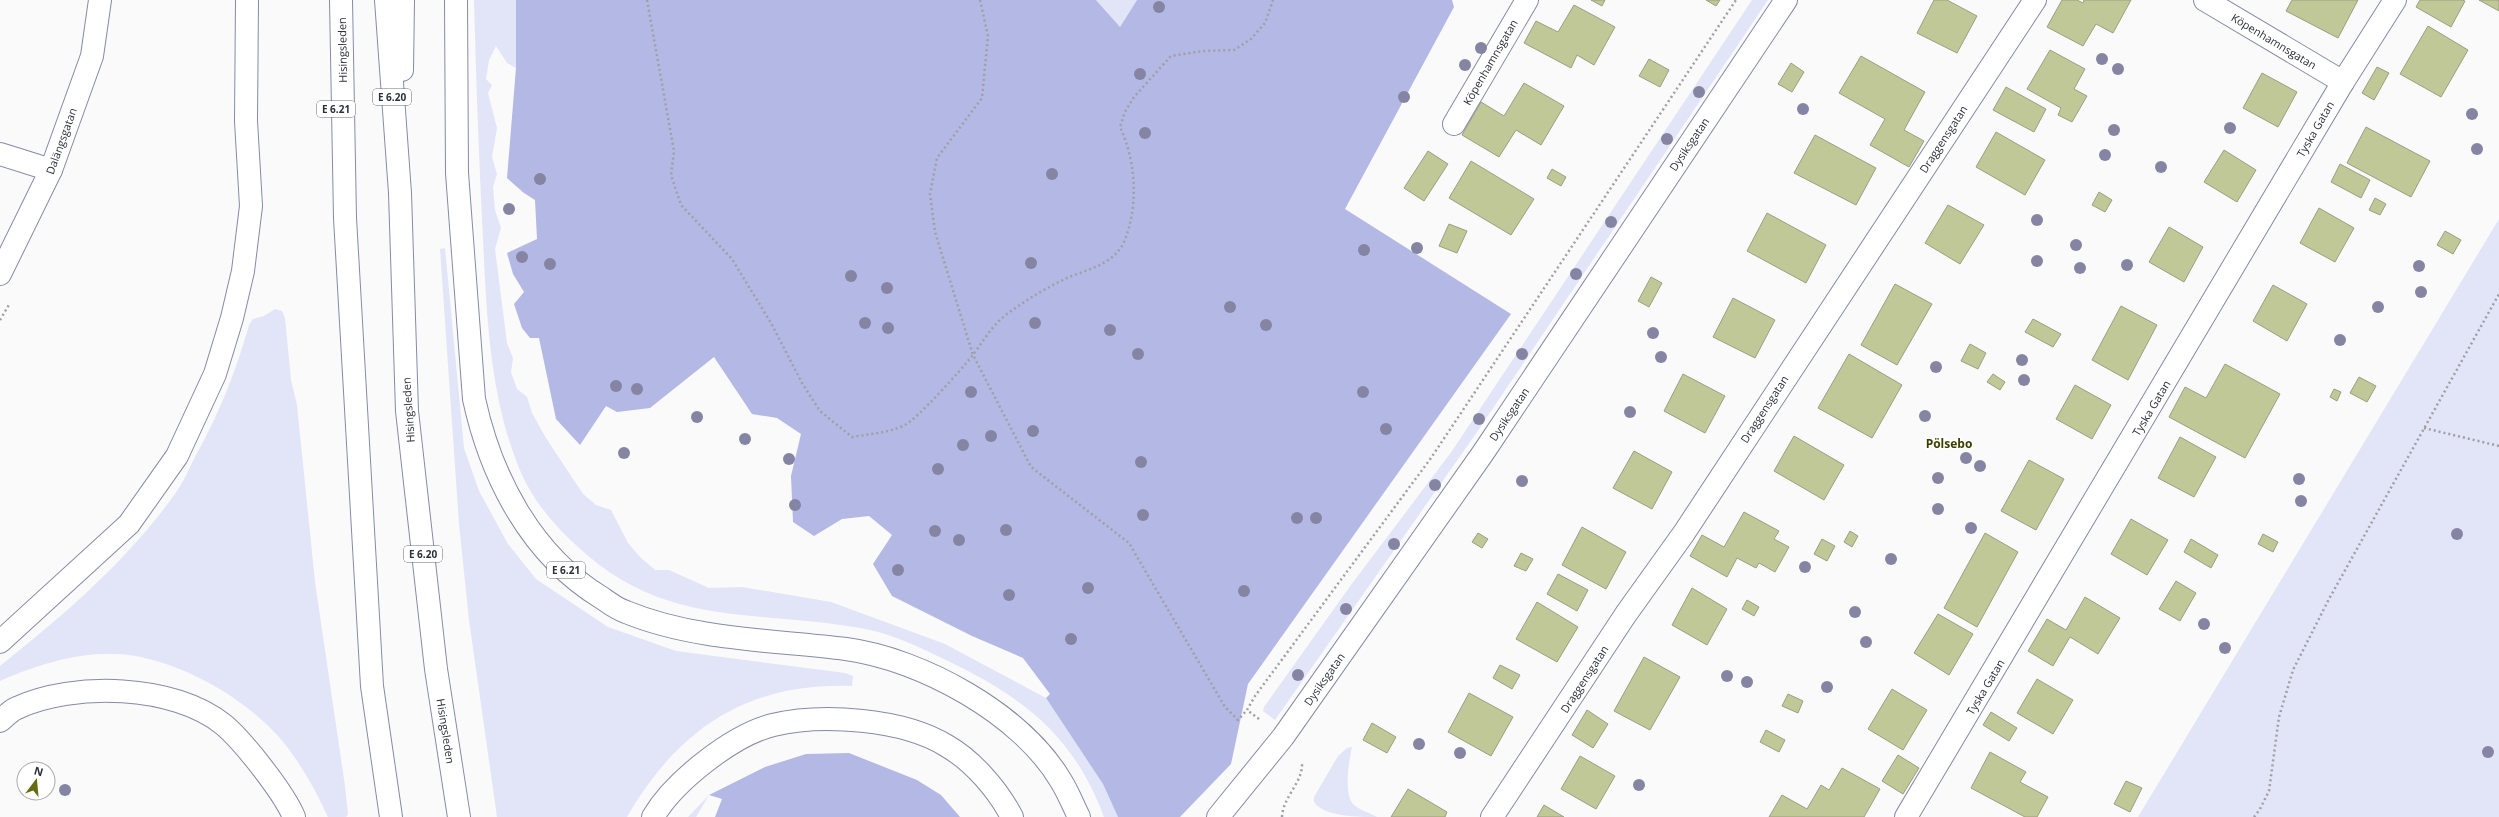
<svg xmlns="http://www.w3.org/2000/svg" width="2499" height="817" font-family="'Open Sans',sans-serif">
<rect width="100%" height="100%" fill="#fafafa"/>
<g fill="#e2e4f7">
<path d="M 474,0 L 516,0 L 516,68 L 507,63 L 496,46 L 489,60 L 486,79 L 492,85 L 488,93 L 497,128 L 492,157 L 497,174 L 493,187 L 495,210 L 501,228 L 495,249 L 507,343 L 513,358 L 511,372 L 517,389 L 527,397 L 532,413 L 546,438 L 583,494 L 596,505 L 611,510 L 628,543 L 640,557 L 655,570 L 669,570 L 709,588 L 742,587 L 831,602 L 945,644 L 1046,698 L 1103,784 L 1118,817 L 1104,817 C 1074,736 1023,697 948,661 C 923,649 897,636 870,630 C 759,608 667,631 577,546 C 555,526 535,503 522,475 C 490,401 487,320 483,240 C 479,160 476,80 474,0 Z"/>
<path d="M 1096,0 L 1137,0 L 1120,27 Z"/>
<path d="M 1752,0 L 1768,0 L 1477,432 L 1275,720 L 1263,711 L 1264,707 L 1351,585 L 1452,451 Z"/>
<path d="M 2499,219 L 2499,817 L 2138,817 Z"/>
<path d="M 445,248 L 464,448 L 479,491 L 508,544 L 536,579 L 608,627 L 676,651 L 845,673 L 853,676 L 852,686 C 747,682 678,729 627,817 L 497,817 L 469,620 L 459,524 L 440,249 Z"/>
<path d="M 275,309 L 282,311 L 285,318 L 291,380 L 297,405 L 315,582 L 345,786 L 348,814 L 346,817 L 328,817 C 315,789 298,758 277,735 C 241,696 187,666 136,656 C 90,648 41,663 0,681 L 0,666 C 64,615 127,561 175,494 C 183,483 188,471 194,459 C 219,414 235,374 249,325 L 253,319 L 264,316 Z"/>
<path d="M 1352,747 C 1349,761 1343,795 1354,805 C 1360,810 1370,813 1377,817 C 1359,817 1324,817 1314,802 L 1314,797 L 1338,756 L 1347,748 Z"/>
<path d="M 709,795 L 696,817 L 688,817 Z"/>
</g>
<g fill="#b3b8e5">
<path d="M 516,0 L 1096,0 L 1120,27 L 1137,0 L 1452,0 L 1454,7 L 1345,209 L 1511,314 L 1248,684 L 1231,764 L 1180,817 L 1118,817 L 1103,784 L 1046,698 L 1050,694 L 1023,658 L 972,636 L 892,596 L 873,564 L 892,535 L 869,516 L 842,519 L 814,536 L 793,522 L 791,476 L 801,434 L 777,418 L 752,414 L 714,357 L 650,408 L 617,412 L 606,406 L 580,445 L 556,419 L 539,338 L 530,338 L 522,328 L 514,304 L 524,292 L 513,274 L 507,253 L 537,239 L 535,200 L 524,193 L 507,178 L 516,68 Z"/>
<path d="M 849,753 L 917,780 L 941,795 L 960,817 L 715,817 L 722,799 L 709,795 L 765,767 L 806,754 Z"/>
</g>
<g fill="#c1c898" stroke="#9a9f81">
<path d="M 1591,0 L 1605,0 L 1602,6 Z"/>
<path d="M 1706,0 L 1720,0 L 1716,6 Z"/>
<path d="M 1934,0 L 1947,0 L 1977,16 L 1957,53 L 1917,33 Z"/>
<path d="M 2062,0 L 2077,0 L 2083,3 L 2084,0 L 2131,0 L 2113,33 L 2096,24 L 2083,46 L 2047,27 Z"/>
<path d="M 2292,0 L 2358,0 L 2338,38 L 2286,11 Z"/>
<path d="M 2420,0 L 2462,0 L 2465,1 L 2451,27 L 2416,7 Z"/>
<path d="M 2479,0 L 2499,0 L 2499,11 Z"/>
<path d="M 1574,5 L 1615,27 L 1594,65 L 1577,55 L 1571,68 L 1524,43 L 1536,21 L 1558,32 Z"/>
<path d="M 2428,26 L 2468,50 L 2441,97 L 2400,74 Z"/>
<path d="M 2050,50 L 2085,69 L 2074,89 L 2087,96 L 2072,122 L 2058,115 L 2061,108 L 2027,89 Z"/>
<path d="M 1861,56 L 1925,92 L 1904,130 L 1924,141 L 1909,167 L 1870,145 L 1885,119 L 1839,93 Z"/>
<path d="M 1649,59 L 1669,70 L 1660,87 L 1639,76 Z"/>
<path d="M 1791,63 L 1804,72 L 1792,92 L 1778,84 Z"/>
<path d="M 2377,67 L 2389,73 L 2374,100 L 2362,93 Z"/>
<path d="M 2262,73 L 2297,92 L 2278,127 L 2243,108 Z"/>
<path d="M 1524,83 L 1564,106 L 1541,145 L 1516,130 L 1499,157 L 1462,135 L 1481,102 L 1504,116 Z"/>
<path d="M 2006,87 L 2046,109 L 2034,132 L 1993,110 Z"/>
<path d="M 2366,127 L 2430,161 L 2411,197 L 2347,163 Z"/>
<path d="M 1996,132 L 2045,160 L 2025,195 L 1976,167 Z"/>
<path d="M 1815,135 L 1876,168 L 1856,205 L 1794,173 Z"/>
<path d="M 2224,150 L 2256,170 L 2237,202 L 2204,182 Z"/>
<path d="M 1428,151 L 1448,164 L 1424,201 L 1404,188 Z"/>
<path d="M 1471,161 L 1534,199 L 1511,235 L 1449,198 Z"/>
<path d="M 2340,164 L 2370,180 L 2361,198 L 2331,182 Z"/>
<path d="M 1552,169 L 1566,177 L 1561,186 L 1547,178 Z"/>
<path d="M 2099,192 L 2112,200 L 2105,212 L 2092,205 Z"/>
<path d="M 2375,198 L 2386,204 L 2380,215 L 2369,210 Z"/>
<path d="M 1948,205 L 1984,225 L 1960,264 L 1925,243 Z"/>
<path d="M 2319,208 L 2354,228 L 2335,262 L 2300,243 Z"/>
<path d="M 1767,213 L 1826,245 L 1806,283 L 1747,251 Z"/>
<path d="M 1449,224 L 1467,231 L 1457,253 L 1439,246 Z"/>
<path d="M 2169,227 L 2203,247 L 2184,282 L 2149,262 Z"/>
<path d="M 2445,231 L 2461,240 L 2453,254 L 2437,245 Z"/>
<path d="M 1651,277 L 1662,283 L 1649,307 L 1638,301 Z"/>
<path d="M 1895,284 L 1932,304 L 1897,365 L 1861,345 Z"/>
<path d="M 2273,285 L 2307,304 L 2287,341 L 2253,321 Z"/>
<path d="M 1733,298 L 1775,320 L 1755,358 L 1713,337 Z"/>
<path d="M 2121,306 L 2157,325 L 2128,380 L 2092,360 Z"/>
<path d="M 2033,319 L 2061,334 L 2053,347 L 2025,332 Z"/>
<path d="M 1970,344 L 1986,353 L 1978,369 L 1961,361 Z"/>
<path d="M 1849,354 L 1902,385 L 1872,438 L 1818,408 Z"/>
<path d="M 2225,364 L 2280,394 L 2245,458 L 2169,417 L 2185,387 L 2206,398 Z"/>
<path d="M 1683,374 L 1725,396 L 1705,433 L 1664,411 Z"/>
<path d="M 1993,374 L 2005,382 L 2000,390 L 1987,382 Z"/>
<path d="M 2359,377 L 2376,386 L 2367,402 L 2350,393 Z"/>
<path d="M 2075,385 L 2111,405 L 2092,439 L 2056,419 Z"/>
<path d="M 2334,389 L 2341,392 L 2337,401 L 2330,397 Z"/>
<path d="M 1794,436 L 1844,465 L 1824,500 L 1774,471 Z"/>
<path d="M 2180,437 L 2216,457 L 2194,497 L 2158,478 Z"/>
<path d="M 1634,451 L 1672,472 L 1652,509 L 1613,488 Z"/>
<path d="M 2029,460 L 2064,479 L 2036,530 L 2001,511 Z"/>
<path d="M 1744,512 L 1779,531 L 1774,539 L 1789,547 L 1775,572 L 1759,563 L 1756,568 L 1737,558 L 1727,577 L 1690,556 L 1702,535 L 1724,547 Z"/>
<path d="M 2131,519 L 2168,540 L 2147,575 L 2111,554 Z"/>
<path d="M 1582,527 L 1626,552 L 1606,589 L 1562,565 Z"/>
<path d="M 1850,531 L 1858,536 L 1852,547 L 1844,542 Z"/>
<path d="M 1478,533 L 1488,539 L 1482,548 L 1472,542 Z"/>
<path d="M 1985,533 L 2018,552 L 1977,627 L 1944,608 Z"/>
<path d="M 2263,534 L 2278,542 L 2273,552 L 2258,544 Z"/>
<path d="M 1822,539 L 1835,546 L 1827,561 L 1814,554 Z"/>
<path d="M 2191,539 L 2218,555 L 2211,568 L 2184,552 Z"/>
<path d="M 1521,553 L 1533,559 L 1526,571 L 1514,566 Z"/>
<path d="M 1558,574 L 1588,590 L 1577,611 L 1547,594 Z"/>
<path d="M 2176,581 L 2196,593 L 2180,621 L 2159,609 Z"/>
<path d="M 1692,588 L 1727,609 L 1707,645 L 1672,625 Z"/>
<path d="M 2085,597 L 2120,618 L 2098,654 L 2070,637 L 2053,666 L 2028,651 L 2047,619 L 2066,630 Z"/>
<path d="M 1747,600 L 1759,607 L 1754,616 L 1742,609 Z"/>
<path d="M 1537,602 L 1578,627 L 1557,662 L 1516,639 Z"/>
<path d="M 1938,614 L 1973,634 L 1949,675 L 1914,653 Z"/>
<path d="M 1644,657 L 1680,677 L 1650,730 L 1614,711 Z"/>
<path d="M 1500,665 L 1520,675 L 1512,689 L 1493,678 Z"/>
<path d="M 2037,679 L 2073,700 L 2053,734 L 2017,713 Z"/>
<path d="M 1892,689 L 1927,710 L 1903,750 L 1868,729 Z"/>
<path d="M 1469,693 L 1513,717 L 1491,756 L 1448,732 Z"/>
<path d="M 1788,694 L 1803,701 L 1798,713 L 1782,706 Z"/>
<path d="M 1587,710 L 1608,724 L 1593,748 L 1572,735 Z"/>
<path d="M 1991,712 L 2017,728 L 2009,741 L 1983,725 Z"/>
<path d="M 1372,723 L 1396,737 L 1387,753 L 1363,740 Z"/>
<path d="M 1766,730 L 1785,740 L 1779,752 L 1760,742 Z"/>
<path d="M 1990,752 L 2026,772 L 2020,782 L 2048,797 L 2037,817 L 2025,817 L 1971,788 Z"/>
<path d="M 1898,755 L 1919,768 L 1903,794 L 1882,781 Z"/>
<path d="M 1580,756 L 1615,776 L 1596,809 L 1561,789 Z"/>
<path d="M 1842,768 L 1880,789 L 1864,817 L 1769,817 L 1782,795 L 1807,809 L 1821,785 L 1829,790 Z"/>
<path d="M 2126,781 L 2142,788 L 2130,812 L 2114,804 Z"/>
<path d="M 1408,789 L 1447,812 L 1445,817 L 1391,817 Z"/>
<path d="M 1544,805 L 1564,817 L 1537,817 Z"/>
</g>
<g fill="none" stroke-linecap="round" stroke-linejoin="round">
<defs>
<g id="minor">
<path d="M 2205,0 L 2343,82"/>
<path d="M 1454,124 L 1527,0"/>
<path d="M 0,154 L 51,170"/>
<path d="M 0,274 L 51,170 L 92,56 L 100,0"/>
<path d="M 1218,817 L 1283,737 L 1483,453 L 1786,0"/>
<path d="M 1492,817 L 1626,614 L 1684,533 L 2035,0"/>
<path d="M 1906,817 L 2343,82 L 2395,0"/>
</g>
<g id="trunk">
<path d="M 341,0 L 345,218 L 372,686 L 391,817"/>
<path d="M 386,0 L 400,193 L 407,411 L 436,669 L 459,817"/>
<path d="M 456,0 L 457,173 L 474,399 C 491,477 531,555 602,598 C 609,603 617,609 626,612 C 694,640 773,640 846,649 C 921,659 1022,714 1061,781 C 1068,792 1073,805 1079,817"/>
<path d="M 402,70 L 403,0"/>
<path d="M 0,642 L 129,524 L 177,456 L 215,374 L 232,318 L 243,271 L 251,206 L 246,121 L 247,0"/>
<path d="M 0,721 C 5,717 11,710 17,708 C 73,682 174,684 224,725 C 244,742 284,793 294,817"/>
<path d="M 653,817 C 674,781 733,735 773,725 C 822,713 904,719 947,746 C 973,761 998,790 1012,817"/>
</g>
</defs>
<use href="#minor" stroke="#878aa7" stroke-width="24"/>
<use href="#trunk" stroke="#878aa7" stroke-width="24"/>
<g stroke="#9fa0a4" stroke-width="2.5" stroke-dasharray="2 3" stroke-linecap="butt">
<path d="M 647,0 L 674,151 L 671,175 L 681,205 L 732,259 L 771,323 L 802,383 L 820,411 L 852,437 C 870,434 888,433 905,425 C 917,419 962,369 972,356 C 983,342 992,325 1007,314 C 1026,300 1046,288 1067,278 C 1088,269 1113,265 1124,242 C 1139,206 1136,161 1120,127 L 1125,112 L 1134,97 L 1171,56 L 1203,51 L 1234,50 L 1251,39 L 1265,23 L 1273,0"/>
<path d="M 980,0 L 988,36 L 982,98 L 937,158 L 930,194 L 935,232 L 973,355 L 1031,467 L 1129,543 L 1225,707 L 1238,720 L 1247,710"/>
<path d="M 0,320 L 10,303"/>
<path d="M 2424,428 L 2499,446"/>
<path d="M 1259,719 L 1247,710 L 1255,696 L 1431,458 L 1736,0"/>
<path d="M 1282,817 C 1283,796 1303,783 1302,763"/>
<path d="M 2254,817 L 2260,809 L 2269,791 L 2279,717 L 2293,670 L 2329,599 L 2499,294"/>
</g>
<use href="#minor" stroke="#fff" stroke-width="22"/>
<use href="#trunk" stroke="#fff" stroke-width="22"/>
</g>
<g fill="#8585a3">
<circle cx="1159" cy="7" r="6"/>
<circle cx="1481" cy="48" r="6"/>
<circle cx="2102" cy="59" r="6"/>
<circle cx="1465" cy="65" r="6"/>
<circle cx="2118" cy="69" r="6"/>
<circle cx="1140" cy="74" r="6"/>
<circle cx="1699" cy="92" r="6"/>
<circle cx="1404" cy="97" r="6"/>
<circle cx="1803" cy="109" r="6"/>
<circle cx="2472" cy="114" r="6"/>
<circle cx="2230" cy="128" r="6"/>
<circle cx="2114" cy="130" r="6"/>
<circle cx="1145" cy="133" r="6"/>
<circle cx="1667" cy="139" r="6"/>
<circle cx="2477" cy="149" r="6"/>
<circle cx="2105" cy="155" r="6"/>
<circle cx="2161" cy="167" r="6"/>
<circle cx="1052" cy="174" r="6"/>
<circle cx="540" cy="179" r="6"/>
<circle cx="509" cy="209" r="6"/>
<circle cx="2037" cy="220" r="6"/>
<circle cx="1611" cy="222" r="6"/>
<circle cx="2076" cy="245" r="6"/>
<circle cx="1417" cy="248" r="6"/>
<circle cx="1364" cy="250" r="6"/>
<circle cx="522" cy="257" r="6"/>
<circle cx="2037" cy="261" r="6"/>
<circle cx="1031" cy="263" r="6"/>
<circle cx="550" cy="264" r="6"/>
<circle cx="2127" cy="265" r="6"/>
<circle cx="2419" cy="266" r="6"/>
<circle cx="2080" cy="268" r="6"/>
<circle cx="1576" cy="274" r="6"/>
<circle cx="851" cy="276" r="6"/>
<circle cx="887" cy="288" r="6"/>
<circle cx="2421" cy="292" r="6"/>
<circle cx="1230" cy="307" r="6"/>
<circle cx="2378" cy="307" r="6"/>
<circle cx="865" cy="323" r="6"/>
<circle cx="1035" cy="323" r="6"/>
<circle cx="1266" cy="325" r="6"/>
<circle cx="888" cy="328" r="6"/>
<circle cx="1110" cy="330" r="6"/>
<circle cx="1653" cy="333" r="6"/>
<circle cx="2340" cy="340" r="6"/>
<circle cx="1138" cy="354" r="6"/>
<circle cx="1522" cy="354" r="6"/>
<circle cx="1661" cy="357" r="6"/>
<circle cx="2022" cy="360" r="6"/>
<circle cx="1936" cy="367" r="6"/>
<circle cx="2024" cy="380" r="6"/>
<circle cx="616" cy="386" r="6"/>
<circle cx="637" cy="389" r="6"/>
<circle cx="971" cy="392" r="6"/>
<circle cx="1363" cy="392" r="6"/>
<circle cx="1630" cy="412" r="6"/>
<circle cx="1925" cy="416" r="6"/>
<circle cx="697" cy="417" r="6"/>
<circle cx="1479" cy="419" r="6"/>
<circle cx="1386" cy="429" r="6"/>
<circle cx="1033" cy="431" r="6"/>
<circle cx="991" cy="436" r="6"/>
<circle cx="745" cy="439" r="6"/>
<circle cx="963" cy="445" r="6"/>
<circle cx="624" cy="453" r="6"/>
<circle cx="1966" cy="458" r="6"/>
<circle cx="789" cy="459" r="6"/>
<circle cx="1141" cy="462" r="6"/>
<circle cx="1980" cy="466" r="6"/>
<circle cx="938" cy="469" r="6"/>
<circle cx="1938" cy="478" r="6"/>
<circle cx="2299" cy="479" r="6"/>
<circle cx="1522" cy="481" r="6"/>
<circle cx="1435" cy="485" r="6"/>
<circle cx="2301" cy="501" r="6"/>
<circle cx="795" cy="505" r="6"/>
<circle cx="1938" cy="509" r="6"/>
<circle cx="1143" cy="515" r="6"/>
<circle cx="1297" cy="518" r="6"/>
<circle cx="1316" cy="518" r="6"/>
<circle cx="1971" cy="528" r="6"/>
<circle cx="1006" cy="530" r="6"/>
<circle cx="935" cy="531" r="6"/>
<circle cx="2457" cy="534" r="6"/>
<circle cx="959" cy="540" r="6"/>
<circle cx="1394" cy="544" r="6"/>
<circle cx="1891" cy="559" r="6"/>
<circle cx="1805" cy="567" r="6"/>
<circle cx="898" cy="570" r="6"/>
<circle cx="1088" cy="588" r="6"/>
<circle cx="1244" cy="591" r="6"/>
<circle cx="1009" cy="595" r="6"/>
<circle cx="1346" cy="609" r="6"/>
<circle cx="1855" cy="612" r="6"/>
<circle cx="2204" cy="624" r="6"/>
<circle cx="1071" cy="639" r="6"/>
<circle cx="1866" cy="642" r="6"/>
<circle cx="2225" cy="648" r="6"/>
<circle cx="1298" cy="675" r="6"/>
<circle cx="1727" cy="676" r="6"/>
<circle cx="1747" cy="682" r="6"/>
<circle cx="1827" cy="687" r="6"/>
<circle cx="1419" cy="744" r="6"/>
<circle cx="2488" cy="752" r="6"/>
<circle cx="1460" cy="753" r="6"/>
<circle cx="1639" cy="785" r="6"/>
<circle cx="65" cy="790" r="6"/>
</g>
<g text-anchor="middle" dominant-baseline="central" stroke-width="3" stroke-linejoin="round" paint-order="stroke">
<g fill="#fff" stroke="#6b6d74" stroke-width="1">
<rect x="373" y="89" width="38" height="16" rx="3"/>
<rect x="317" y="101" width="38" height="16" rx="3"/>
<rect x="404" y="546" width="38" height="16" rx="3"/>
<rect x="547" y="562" width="38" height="16" rx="3"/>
</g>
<g font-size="10" font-weight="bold" fill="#2c2e39">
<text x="392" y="97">E 6.20</text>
<text x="336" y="109">E 6.21</text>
<text x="423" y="554">E 6.20</text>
<text x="566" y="570">E 6.21</text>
</g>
<g font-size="11" fill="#2c2e39" stroke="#fff">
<text transform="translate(2274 41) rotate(31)">Köpenhamnsgatan</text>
<text transform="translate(342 50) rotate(-91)">Hisingsleden</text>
<text transform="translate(1490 62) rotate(-60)">Köpenhamnsgatan</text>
<text transform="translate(2315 129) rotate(-60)">Tyska Gatan</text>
<text transform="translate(1943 139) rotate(-57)">Draggensgatan</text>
<text transform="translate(61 141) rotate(-70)">Dalängsgatan</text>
<text transform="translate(1689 144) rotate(-56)">Dysiksgatan</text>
<text transform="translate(2151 408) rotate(-59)">Tyska Gatan</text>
<text transform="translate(1764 409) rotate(-57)">Draggensgatan</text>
<text transform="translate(408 410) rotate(-94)">Hisingsleden</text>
<text transform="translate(1509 414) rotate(-56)">Dysiksgatan</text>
<text transform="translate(1324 679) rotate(-55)">Dysiksgatan</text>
<text transform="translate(1584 679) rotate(-57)">Draggensgatan</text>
<text transform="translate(1985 687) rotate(-59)">Tyska Gatan</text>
<text transform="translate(446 731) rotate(81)">Hisingsleden</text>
</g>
<g font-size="12" font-weight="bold" fill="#3a3f00" stroke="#fff">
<text x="1949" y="443">Pölsebo</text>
</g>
</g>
<g transform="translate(36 781) rotate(16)"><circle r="19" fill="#ffffff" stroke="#ababb0"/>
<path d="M0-3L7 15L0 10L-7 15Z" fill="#656c11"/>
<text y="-6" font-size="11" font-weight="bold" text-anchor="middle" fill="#2c2e39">N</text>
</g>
</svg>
